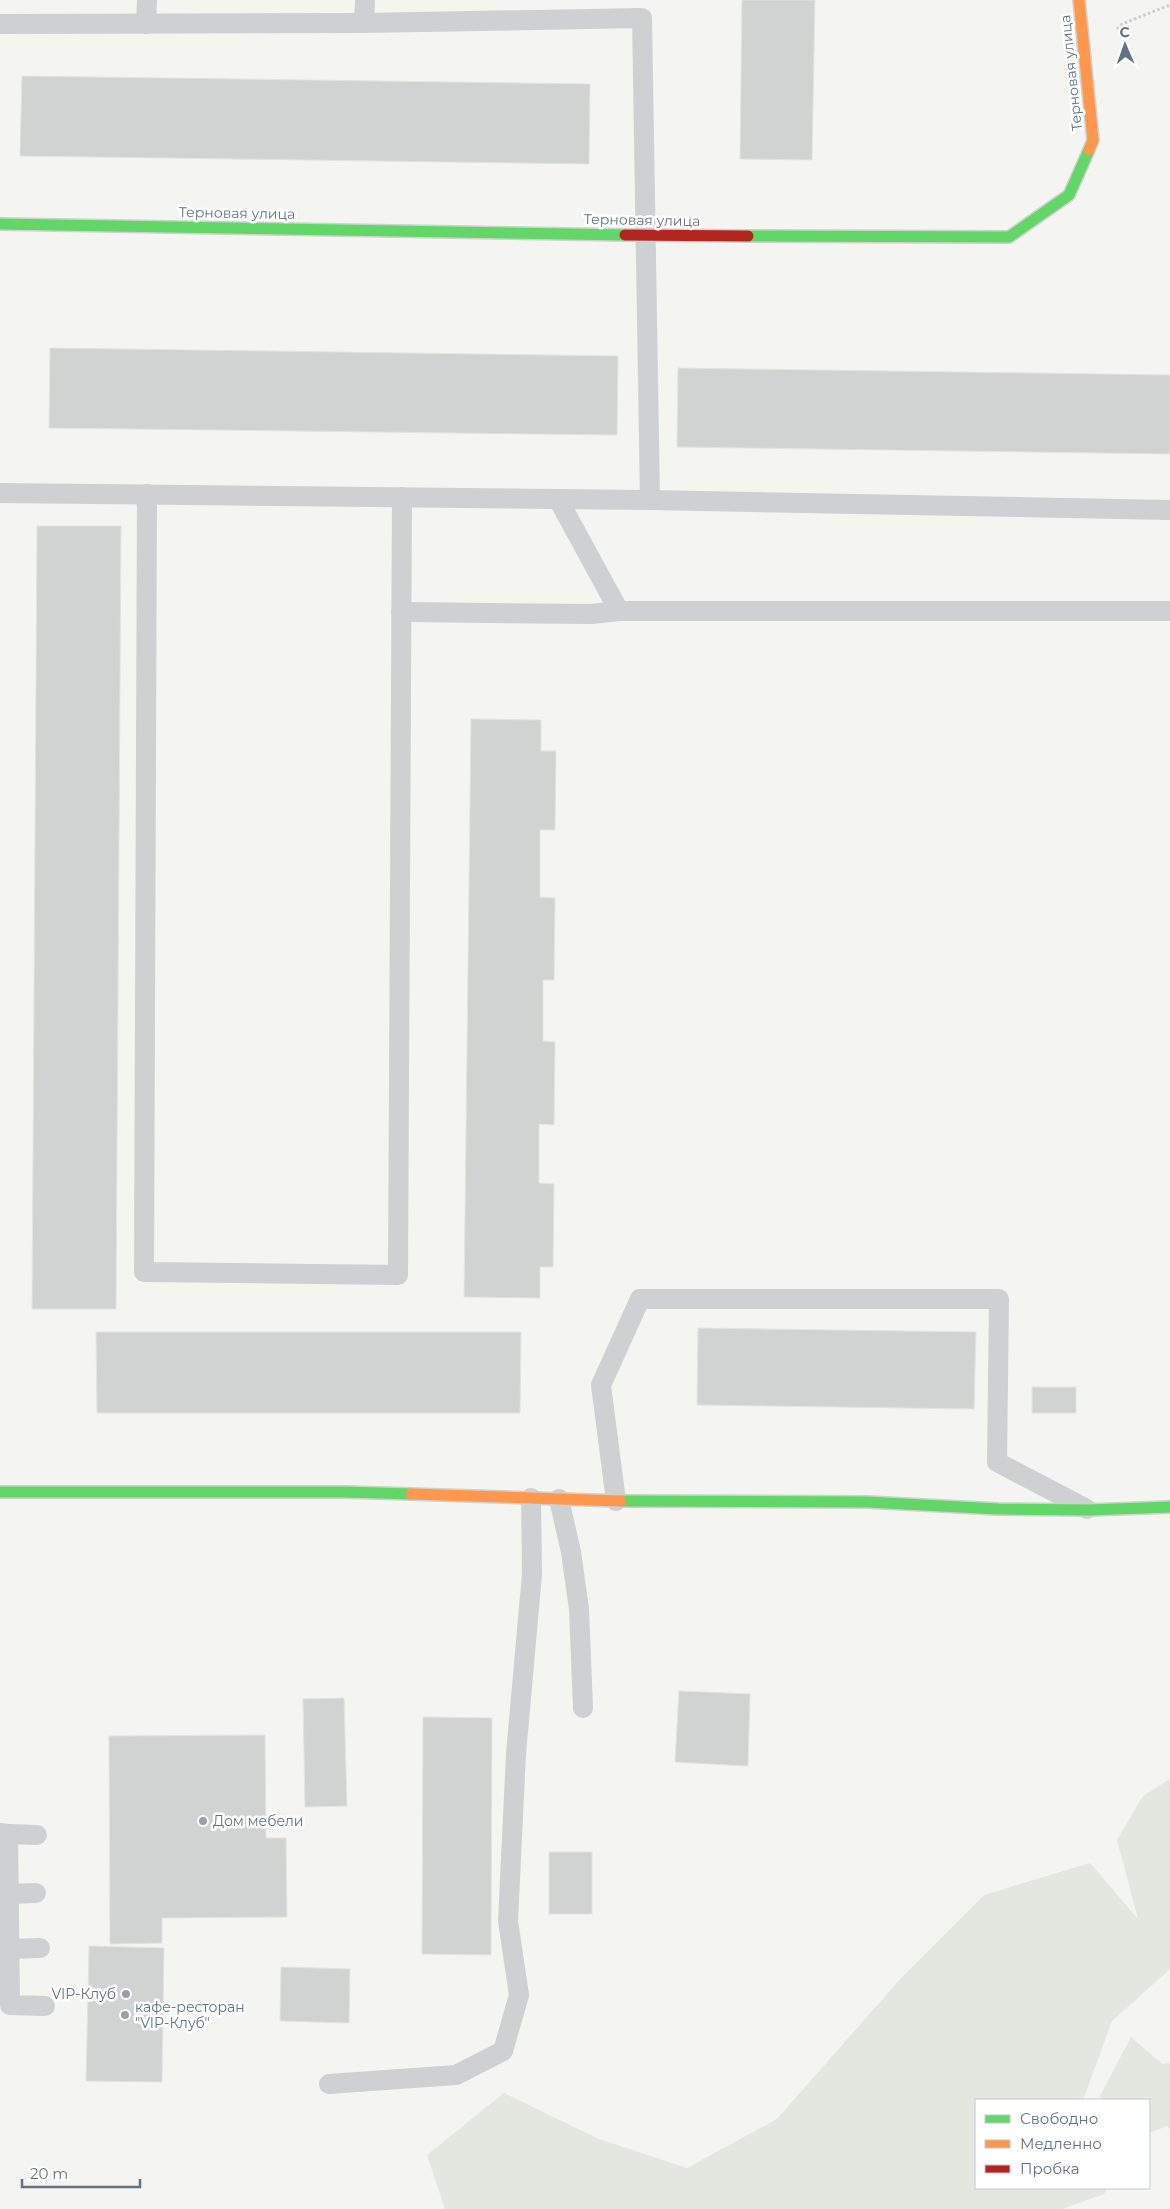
<svg xmlns="http://www.w3.org/2000/svg" width="1170" height="2209" font-family="Montserrat,sans-serif">
<rect width="100%" height="100%" fill="#f4f4f1"/>
<g fill="#e3e7df">
<path d="M 1170,1779 L 1170,1969 L 1112,2021 L 1083,2100 L 976,2100 L 976,2188 L 1107,2188 L 1104,2194 L 1062,2209 L 445,2209 L 427,2155 L 504,2093 L 599,2139 L 687,2168 L 777,2119 L 902,1977 L 984,1895 L 1090,1863 L 1138,1919 L 1117,1840 L 1143,1796 Z"/>
<path d="M 1131,2037 L 1162,2064 L 1170,2063 L 1170,2129 L 1167,2126 L 1149,2133 L 1149,2100 L 1103,2100 L 1100,2096 Z"/>
</g>
<g fill="#d1d2d2" stroke="#e3e3e1">
<path d="M 742,0 L 815,0 L 812,160 L 740,159 Z"/>
<path d="M 22,76 L 590,84 L 589,164 L 20,156 Z"/>
<path d="M 50,348 L 618,356 L 617,435 L 49,428 Z"/>
<path d="M 678,368 L 1170,375 L 1170,454 L 677,447 Z"/>
<path d="M 37,526 L 121,526 L 116,1309 L 32,1309 Z"/>
<path d="M 471,719 L 541,720 L 541,751 L 556,751 L 555,830 L 540,830 L 540,897 L 555,898 L 554,980 L 543,980 L 543,1041 L 555,1042 L 554,1125 L 539,1124 L 539,1183 L 554,1184 L 553,1267 L 540,1267 L 540,1298 L 464,1297 Z"/>
<path d="M 698,1328 L 976,1332 L 974,1409 L 697,1405 Z"/>
<path d="M 96,1332 L 521,1332 L 520,1413 L 97,1413 Z"/>
<rect x="1032" y="1387" width="44" height="26"/>
<path d="M 679,1691 L 750,1694 L 748,1766 L 675,1762 Z"/>
<path d="M 344,1698 L 347,1806 L 305,1807 L 303,1699 Z"/>
<path d="M 423,1717 L 492,1718 L 491,1955 L 422,1954 Z"/>
<path d="M 265,1735 L 266,1838 L 286,1838 L 287,1917 L 162,1918 L 162,1943 L 110,1944 L 109,1736 Z"/>
<rect x="549" y="1852" width="43" height="62"/>
<path d="M 89,1946 L 164,1948 L 162,2082 L 86,2081 Z"/>
<path d="M 281,1967 L 350,1969 L 349,2023 L 280,2021 Z"/>
</g>
<g fill="none" stroke-linecap="round" stroke-linejoin="round">
<defs>
<g id="fast">
<path d="M 0,224 L 625,235"/>
<path d="M 748,236 L 1009,237 L 1069,195 L 1089,150"/>
<path d="M 0,1492 L 345,1492 L 411,1494"/>
<path d="M 621,1501 L 867,1502 L 998,1509 L 1089,1510 L 1170,1507"/>
</g>
<g id="slow">
<path d="M 1079,0 L 1093,140 L 1089,150"/>
<path d="M 411,1494 L 621,1501"/>
</g>
<path id="jam" d="M 625,235 L 748,236"/>
</defs>
<use href="#fast" stroke="#cfd1d1" stroke-width="14"/>
<use href="#slow" stroke="#cfd1d1" stroke-width="14"/>
<use href="#jam" stroke="#cfd1d1" stroke-width="14"/>
<path stroke="#cdcdcd" stroke-width="3" stroke-dasharray="2.5 2.5" stroke-linecap="butt" d="M 1117,29 L 1122,24 L 1170,5"/>
<g stroke="#cfd0d1" stroke-width="20">
<path d="M 364,23 L 365,0"/>
<path d="M 0,24 L 364,23 L 642,18 L 650,500"/>
<path d="M 146,24 L 147,0"/>
<path d="M 0,493 L 650,500 L 1170,510"/>
<path d="M 147,494 L 144,1272 L 398,1275 L 402,497"/>
<path d="M 558,499 L 619,611 L 1170,611"/>
<path d="M 401,612 L 591,614 L 619,611"/>
<path d="M 559,1499 L 571,1552 L 579,1609 L 583,1708"/>
<path d="M 616,1501 L 601,1385 L 640,1299 L 999,1299 L 997,1462 L 1087,1509"/>
<path d="M 0,1833 L 8,1834 L 10,2005 L 45,2006"/>
<path d="M 8,1834 L 37,1835"/>
<path d="M 8,1894 L 36,1893"/>
<path d="M 9,1949 L 40,1948"/>
<path d="M 329,2084 L 456,2075 L 503,2051 L 519,1995 L 508,1921 L 516,1754 L 532,1574 L 531,1498"/>
</g>
<use href="#fast" stroke="#63d668" stroke-width="11"/>
<use href="#slow" stroke="#ff974d" stroke-width="11"/>
<use href="#jam" stroke="#b3261e" stroke-width="11"/>
</g>
<g fill="#94a0aa" stroke="#fff" stroke-width="2">
<circle cx="203" cy="1821" r="5"/>
<circle cx="126" cy="1994" r="5"/>
<circle cx="125" cy="2015" r="5"/>
</g>
<g text-anchor="middle" dominant-baseline="central" stroke-width="5" stroke-linejoin="round" paint-order="stroke">
<g font-size="14" fill="#617284" stroke="#fff">
<text transform="translate(1071 73) rotate(-96)">Терновая улица</text>
<text transform="translate(237 213) rotate(1)">Терновая улица</text>
<text transform="translate(642 220) rotate(1)">Терновая улица</text>
</g>
<g font-size="14" fill="#617284" stroke="#fff" text-anchor="start">
<text x="213" y="1821">Дом мебели</text>
<text x="116" y="1994" text-anchor="end">VIP-Клуб</text>
<text x="135" y="2007">кафе-ресторан<tspan x="135" dy="16">"VIP-Клуб"</tspan></text>
</g>
</g>
<rect x="975" y="2099" width="175" height="90" fill="#ffffff" stroke="#c0c7ce"/>
<rect x="985" y="2115" width="25" height="8" fill="#63d668" stroke="#c0c7ce"/>
<text x="1020" y="2124" font-size="15" fill="#617284">Свободно</text>
<rect x="985" y="2140" width="25" height="8" fill="#ff974d" stroke="#c0c7ce"/>
<text x="1020" y="2149" font-size="15" fill="#617284">Медленно</text>
<rect x="985" y="2165" width="25" height="8" fill="#b3261e" stroke="#c0c7ce"/>
<text x="1020" y="2174" font-size="15" fill="#617284">Пробка</text>
<g transform="translate(1125 45) rotate(358)" stroke="#ffffff" stroke-width="4" paint-order="stroke">
<path d="M0-4L9 19L0 12L-9 19Z" fill="#617284"/>
<text y="-8" font-size="14" font-weight="bold" text-anchor="middle" fill="#617284">С</text>
</g>
<path d="M22 2179v8h118v-8" fill="none" stroke="#617284" stroke-width="2.5"/>
<text x="30" y="2179" font-size="15" fill="#617284" stroke="#ffffff" stroke-width="4" paint-order="stroke">20 m</text>
</svg>
